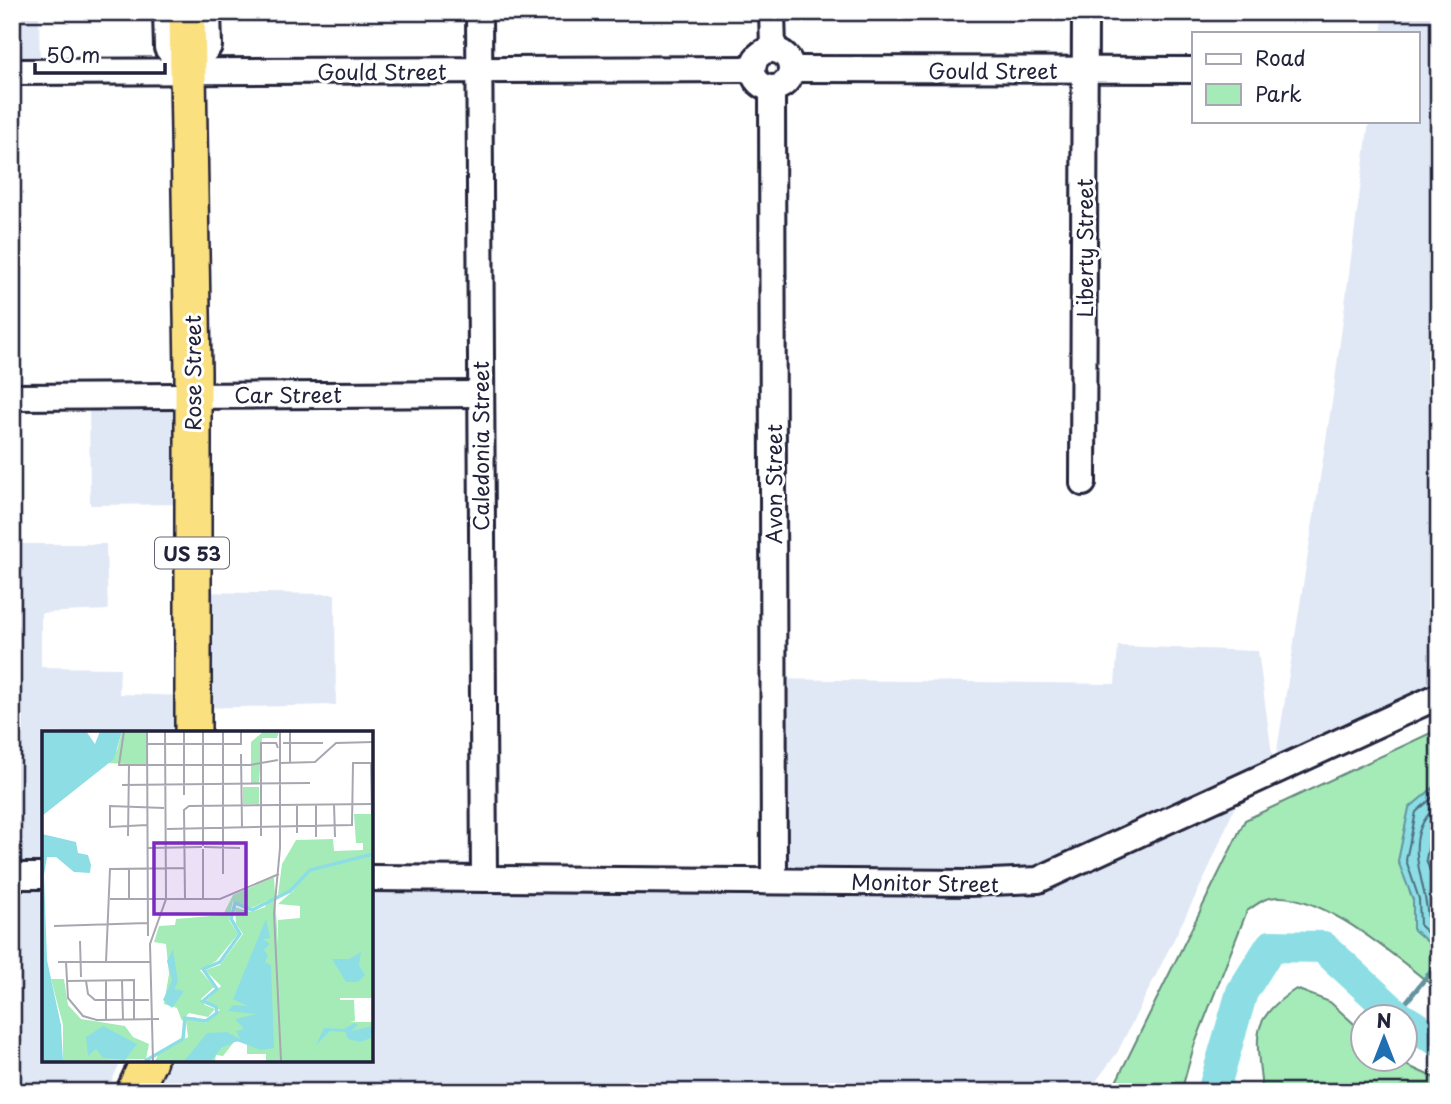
<svg xmlns="http://www.w3.org/2000/svg" width="1451" height="1104" font-family="'Playpen Sans',sans-serif">
<rect width="100%" height="100%" fill="#fff"/>
<filter id="ink" filterUnits="userSpaceOnUse"><feTurbulence type="fractalNoise" baseFrequency=".0143" numOctaves="2"/><feDisplacementMap in="SourceGraphic" scale="14" xChannelSelector="R" yChannelSelector="G"/><feConvolveMatrix kernelMatrix="1 2 1 2 8 2 1 2 1" color-interpolation-filters="sRGB"/></filter>
<g filter="url(#ink)">
<g fill="#e1e8f5">
<path d="M 12,12 L 39,12 L 40,72 L 12,72 Z"/>
<path d="M 1384,12 L 1439,12 L 1439,696 L 1243,787 L 1207,873 L 1117,1053 L 1088,1092 L 154,1092 L 167,1060 L 371,1060 L 371,878 L 774,880 L 773,679 L 1115,684 L 1118,646 L 1258,651 L 1274,769 L 1333,395 L 1369,121 L 1418,121 L 1418,33 L 1381,33 Z"/>
<path d="M 192,395 L 192,504 L 90,505 L 89,396 Z"/>
<path d="M 12,544 L 106,544 L 108,610 L 41,613 L 41,667 L 120,668 L 119,694 L 193,696 L 192,592 L 335,594 L 336,705 L 194,708 L 193,733 L 44,733 L 44,1060 L 122,1060 L 106,1092 L 12,1092 Z"/>
</g>
<g fill="#a5ebb8" stroke="#64867a" stroke-width="2">
<path d="M 1439,729 L 1439,991 C 1403,963 1313,883 1266,899 C 1259,902 1253,907 1247,911 L 1194,1046 L 1181,1092 L 1111,1092 L 1245,820 Z"/>
<path d="M 1296,989 L 1330,1002 L 1363,1032 L 1364,1058 L 1393,1059 L 1439,1080 L 1439,1092 L 1262,1092 C 1258,1039 1246,1021 1296,989 Z"/>
</g>
<path fill="#8cdee4" stroke="#6293a0" stroke-width="2" d="M 1439,783 L 1439,952 L 1413,929 L 1413,900 L 1398,861 L 1409,808 Z"/>
<g fill="none" stroke-linecap="round" stroke-linejoin="round">
<g stroke="#4c6d7f" stroke-width="2">
<path d="M 1439,792 L 1416,812 L 1406,860 L 1419,899 L 1420,926 L 1439,943"/>
<path d="M 1439,804 C 1397,838 1427,878 1428,921 L 1439,931"/>
<path d="M 1439,817 L 1433,823 L 1426,859 L 1439,899"/>
</g>
<path stroke="#6293a0" stroke-width="5" d="M 1396,1015 L 1439,961"/>
<g stroke="#8cdee4" stroke-width="32">
<path d="M 1406,1021 L 1439,1041"/>
<path d="M 1213,1092 L 1242,992 L 1271,946 L 1323,947 L 1398,1016"/>
</g>
<defs>
<g id="minor">
<path d="M 166,12 L 167,48 L 187,72 L 209,46 L 208,12"/>
<path d="M 479,12 L 484,879"/>
<path d="M 772,12 L 773,49"/>
<circle cx="772" cy="69" r="19"/>
<path d="M 792,69 L 1194,70"/>
<path d="M 12,72 L 752,69"/>
<path d="M 772,88 L 774,880"/>
<path d="M 12,397 L 480,394"/>
<path d="M 1083,483 L 1085,12"/>
<path d="M 12,876 L 44,876"/>
<path d="M 371,878 L 969,883 L 1038,880 L 1439,696"/>
</g>
<g id="highway">
<path d="M 187,12 L 193,372 L 193,733"/>
<path d="M 134,1092 L 149,1060"/>
</g>
</defs>
<use href="#minor" stroke="#22223b" stroke-width="30"/>
<use href="#highway" stroke="#22223b" stroke-width="40"/>
<use href="#minor" stroke="#fff" stroke-width="24"/>
<use href="#highway" stroke="#fbe080" stroke-width="35"/>
</g>
</g>
<g text-anchor="middle" dominant-baseline="central" stroke-width="6" stroke-linejoin="round" paint-order="stroke">
<rect fill="#fff" stroke="#646476" stroke-width="2" x="155" y="537.5" width="74" height="31" rx="5"/>
<g font-size="19" font-weight="bold" fill="#22223b">
<text x="192" y="553">US 53</text>
</g>
<g font-size="21" fill="#22223b" stroke="#fff">
<text x="993" y="70">Gould Street</text>
<text x="382" y="71">Gould Street</text>
<text transform="translate(1084 248) rotate(-90)">Liberty Street</text>
<text transform="translate(192 373) rotate(-90)">Rose Street</text>
<text x="288" y="394">Car Street</text>
<text transform="translate(480 446) rotate(-90)">Caledonia Street</text>
<text transform="translate(773 484) rotate(-90)">Avon Street</text>
<text transform="translate(925 882) rotate(1)">Monitor Street</text>
</g>
</g>
<g transform="translate(42 731)">
<rect width="331" height="331" fill="#fff"/>
<path d="M 80,0 L 105,0 L 105,34 L 64,32 L 75,19 ZM 222,0 L 237,0 L 235,7 L 220,7 L 217,52 L 209,53 L 209,11 ZM 201,56 L 217,56 L 217,73 L 201,73 ZM 312,83 L 331,83 L 331,267 L 298,267 L 298,291 L 298,269 L 312,269 L 313,290 L 308,291 L 331,291 L 331,330 L 220,330 L 224,330 L 224,323 L 205,323 L 205,311 L 201,310 L 192,311 L 181,325 L 174,324 L 173,330 L 113,330 L 117,322 L 146,306 L 144,289 L 152,286 L 164,292 L 178,279 L 163,271 L 179,255 L 163,239 L 178,234 L 201,203 L 194,193 L 193,176 L 209,181 L 223,176 L 226,169 L 207,178 L 191,170 L 187,189 L 196,203 L 174,230 L 158,239 L 172,256 L 159,268 L 163,274 L 173,278 L 166,286 L 147,282 L 140,290 L 135,277 L 122,273 L 127,243 L 124,213 L 112,211 L 117,195 L 133,194 L 134,188 L 181,184 L 191,164 L 232,146 L 236,214 L 236,189 L 258,187 L 258,175 L 236,173 L 252,159 L 236,164 L 240,133 L 254,109 L 291,108 L 292,120 L 321,119 L 321,112 L 314,112 ZM 9,248 L 22,248 L 26,274 L 39,288 L 83,295 L 91,306 L 107,313 L 104,328 L 21,330 L 21,294 Z" fill="#a5ebb8"/>
<path d="M 0,0 L 44,0 L 53,13 L 58,0 L 80,0 L 72,28 L 0,85 ZM 0,103 L 34,111 L 36,122 L 46,124 L 49,134 L 48,142 L 32,141 L 14,126 L 5,126 L 2,144 L 5,229 L 19,294 L 21,330 L 0,330 ZM 224,188 L 228,207 L 221,208 L 228,213 L 222,219 L 226,225 L 223,231 L 229,234 L 232,317 L 219,319 L 195,310 L 179,317 L 169,330 L 142,330 L 165,302 L 185,301 L 198,308 L 194,300 L 202,298 L 193,288 L 214,283 L 186,280 L 191,274 L 205,275 L 191,268 ZM 131,218 L 136,251 L 132,258 L 142,260 L 130,277 L 121,269 L 130,249 L 125,230 ZM 319,221 L 317,234 L 323,244 L 316,251 L 304,251 L 290,228 L 307,228 ZM 312,292 L 316,294 L 309,300 L 331,295 L 329,307 L 318,311 L 306,308 L 303,301 L 288,300 L 274,314 L 282,297 L 302,298 ZM 61,295 L 95,313 L 83,329 L 61,327 L 54,318 L 46,325 L 44,306 Z" fill="#8cdee4"/>
<path fill="none" stroke="#8cdee4" stroke-width="3.5" d="M 103,330 L 141,308 L 143,287 L 164,290 L 175,282 L 174,276 L 161,270 L 175,258 L 161,238 L 178,231 L 198,203 L 189,188 L 193,172 L 210,179 L 248,160 L 268,139 L 331,123"/>
<path fill="none" stroke="#a7a7b1" stroke-width="2" d="M 82,0 L 77,34 L 208,34 L 236,29M 105,0 L 106,205M 142,0 L 142,64M 161,0 L 161,115M 181,0 L 181,27M 238,0 L 238,117 L 232,182 L 239,330M 248,0 L 248,32M 241,12 L 281,12M 105,13 L 199,13 L 199,0M 199,23 L 200,96M 181,27 L 181,143M 238,32 L 273,31 L 294,12 L 331,11M 329,32 L 330,84M 80,54 L 268,52M 255,73 L 255,102M 274,73 L 274,106M 292,73 L 293,106M 105,94 L 68,96 L 68,75 L 122,77M 125,98 L 310,94 L 311,32 L 331,32M 86,105 L 87,34M 219,105 L 219,12 L 234,12 L 236,17M 162,116 L 198,117M 106,117 L 160,116M 161,118 L 161,168M 87,138 L 87,168M 68,168 L 178,168 L 237,143M 143,168 L 142,79 L 147,75 L 331,73M 12,195 L 105,192M 38,210 L 39,246M 16,231 L 108,231M 24,231 L 26,267 L 41,285 L 55,289 L 117,288M 64,231 L 68,138 L 142,137M 80,249 L 81,289M 25,250 L 92,249 L 92,289M 44,250 L 46,263 L 53,269 L 107,269M 64,250 L 64,289M 111,330 L 108,213 L 124,168 L 123,0"/>
<path fill="#7b2cbf" fill-opacity="0.15" stroke="#7b2cbf" stroke-width="3.5" d="M 112,112 L 204,112 L 204,183 L 112,183 Z"/>
<rect width="331" height="331" fill="none" stroke="#22223b" stroke-width="3.5"/>
</g>
<rect width="1451" height="1104" fill="none" stroke="#fff" stroke-width="42"/>
<rect x="21" y="21" width="1409" height="1062" fill="none" stroke="#22223b" stroke-width="2.5" filter="url(#ink)"/>
<rect x="1192" y="32" width="228" height="91" fill="#ffffff" stroke="#a7a7b1" stroke-width="2"/>
<rect x="1206" y="54" width="35" height="10" fill="#ffffff" stroke="#a7a7b1" stroke-width="2"/>
<text x="1255" y="66" font-size="21" fill="#22223b">Road</text>
<rect x="1206" y="84" width="35" height="21" fill="#a5ebb8" stroke="#a7a7b1" stroke-width="2"/>
<text x="1255" y="102" font-size="21" fill="#22223b">Park</text>
<g transform="translate(1384 1038)"><circle r="33" fill="#ffffff" stroke="#a7a7b1" stroke-width="2"/>
<path d="M0-5L12 26L0 18L-12 26Z" fill="#1f6fb2"/>
<text y="-10" font-size="19" font-weight="bold" text-anchor="middle" fill="#22223b">N</text>
</g>
<path d="M35 63v10h130v-10" fill="none" stroke="#22223b" stroke-width="3.5"/>
<text x="46" y="63" font-size="21" fill="#22223b" stroke="#ffffff" stroke-width="5" paint-order="stroke">50 m</text>
</svg>
